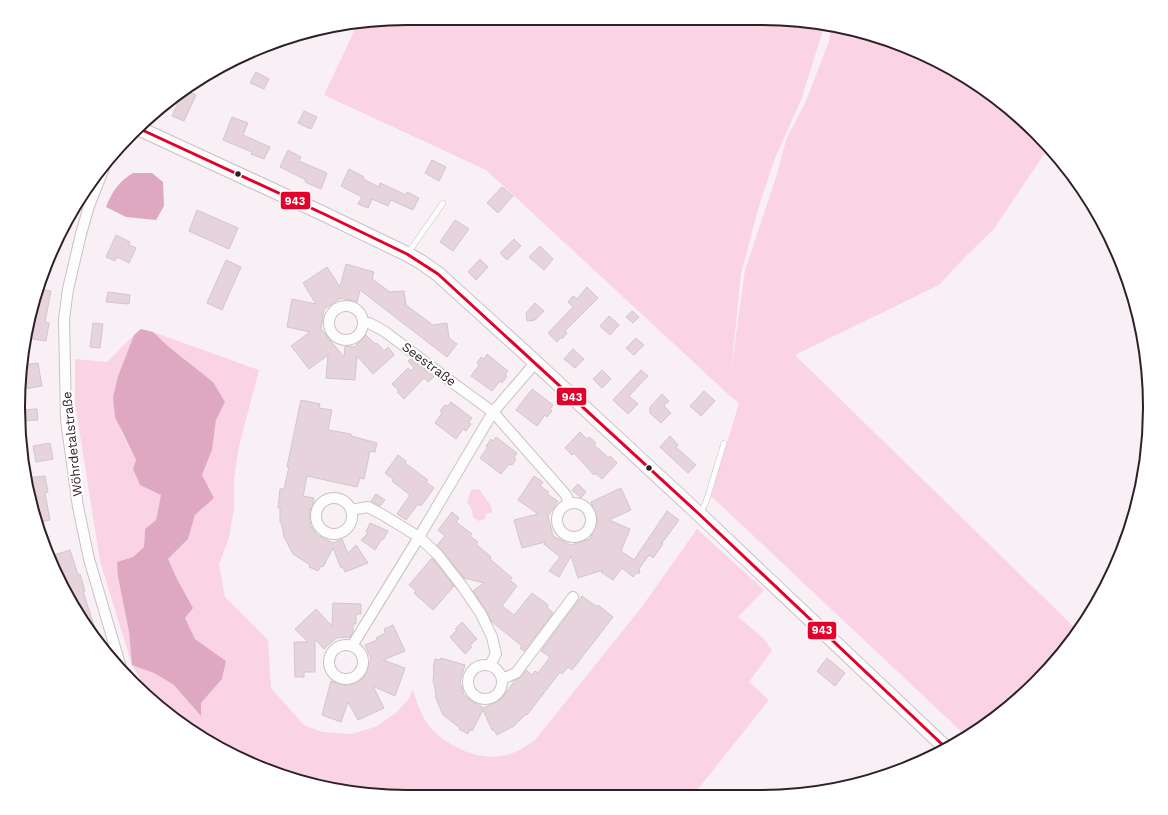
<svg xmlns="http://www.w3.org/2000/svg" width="1168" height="815" font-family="'Work Sans',sans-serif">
<rect width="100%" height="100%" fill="#f8f0f4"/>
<g fill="#fad4e4">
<path d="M 408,18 L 761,18 L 825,24 L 801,100 L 775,158 L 759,206 L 741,274 L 731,372 L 745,270 L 776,177 L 786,140 L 806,101 L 829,41 L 832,25 L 909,48 L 955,70 L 1049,147 L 993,230 L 964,258 L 939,285 L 795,355 L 1078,631 L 1070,644 L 1017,700 L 965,735 L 711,496 L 739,403 L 728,394 L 486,170 L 324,95 L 357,25 Z"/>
<path d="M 153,332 L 259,370 L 239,446 L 234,479 L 234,509 L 229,538 L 219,564 L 225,597 L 268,640 L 271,688 L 304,725 L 322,732 L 351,734 L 375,727 L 396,713 L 408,700 L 413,690 C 417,702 421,715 429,726 C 446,746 479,762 506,755 C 517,753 526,746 535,740 L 641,608 L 697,529 L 764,590 L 738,617 L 763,638 L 772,650 L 749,682 L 769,700 L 694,794 L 382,796 L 307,784 L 235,757 L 171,717 L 151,698 L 132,665 L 100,561 L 75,403 L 75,359 L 107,362 L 134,335 L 118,376 L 113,397 L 121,432 L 136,460 L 161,495 L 156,520 L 145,529 L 144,547 L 133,557 L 118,577 L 129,632 L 132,664 L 154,673 L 174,685 L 201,715 L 201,703 L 222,679 L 226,661 L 195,639 L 185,618 L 178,581 L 168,559 L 188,539 L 195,515 L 214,498 L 202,475 L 212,450 L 216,420 L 225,402 Z"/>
<path d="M 479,489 L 491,506 L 492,512 L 486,514 L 485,519 L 479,521 L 473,517 L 472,510 L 467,502 L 471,490 Z"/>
</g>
<g fill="#dea9c0">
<path d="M 133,173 L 152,173 L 163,182 L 164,206 L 156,220 L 126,217 L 106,207 C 112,192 118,182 133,173 Z"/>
<path d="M 141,329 L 153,332 L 170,348 L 213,382 L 225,402 L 216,420 L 212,450 L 202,475 L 214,498 L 195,515 L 188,539 L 168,559 L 178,581 L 193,608 L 185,618 L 195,639 L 226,661 L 222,679 L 201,703 L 201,716 L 174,685 L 154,673 L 132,665 L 129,632 L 118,577 L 117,562 L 133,557 L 144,547 L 145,529 L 156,520 L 161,495 L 140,485 L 133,469 L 136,460 L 115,417 L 113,397 L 118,376 L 134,335 Z"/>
</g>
<g fill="#e6d3dc" stroke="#d1c7cb">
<path d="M 256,72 L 269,79 L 264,89 L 250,83 Z"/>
<path d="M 184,90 L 196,95 L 184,121 L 172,116 Z"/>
<path d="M 304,111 L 317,117 L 311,129 L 298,123 Z"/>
<path d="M 232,117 L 248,123 L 243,135 L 270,147 L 264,159 L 251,154 L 252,152 L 223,140 Z"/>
<path d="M 288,150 L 301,157 L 299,161 L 327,173 L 321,189 L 305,182 L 306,180 L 280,167 Z"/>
<path d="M 432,160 L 446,167 L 439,181 L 425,173 Z"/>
<path d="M 349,169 L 364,177 L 363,179 L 379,187 L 380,183 L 406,195 L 407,192 L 419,198 L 413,210 L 391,200 L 388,206 L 372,199 L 368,208 L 358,204 L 362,197 L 341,186 Z"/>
<path d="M 502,187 L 513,196 L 498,213 L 487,203 Z"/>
<path d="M 197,210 L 238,228 L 229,249 L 189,231 Z"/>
<path d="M 455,220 L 469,229 L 453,251 L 440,242 Z"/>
<path d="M 116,235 L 130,242 L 129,245 L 136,248 L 129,263 L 117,257 L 115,261 L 106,257 Z"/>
<path d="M 514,239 L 521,246 L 507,260 L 500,253 Z"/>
<path d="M 540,246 L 553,259 L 544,270 L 529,257 Z"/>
<path d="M 480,259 L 488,267 L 476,280 L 468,272 Z"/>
<path d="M 226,260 L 241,267 L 222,310 L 207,303 Z"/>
<path d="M 346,264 L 374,272 L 372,279 L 390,292 L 404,291 L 406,305 L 433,325 L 447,323 L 449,338 L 457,344 L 447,357 L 360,290 L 357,302 L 341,298 L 324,309 L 321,329 L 344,357 L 345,346 L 354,347 L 366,335 L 375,344 L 377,343 L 384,351 L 388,347 L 394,355 L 373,374 L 357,356 L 355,380 L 326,378 L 328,355 L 309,369 L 291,346 L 310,332 L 287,327 L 292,299 L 316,304 L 303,283 L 327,267 L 340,287 Z"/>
<path d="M 587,287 L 598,298 L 565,331 L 567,333 L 563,338 L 560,338 L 557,342 L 548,333 L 573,307 L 568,302 L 573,296 L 577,299 Z"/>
<path d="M 40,289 L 51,291 L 45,322 L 49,323 L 46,341 L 32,339 L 37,305 L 35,305 Z"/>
<path d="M 108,292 L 130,295 L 129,304 L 106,302 Z"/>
<path d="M 535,303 L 544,311 L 535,320 L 527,321 L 526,313 Z"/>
<path d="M 632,311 L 639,317 L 633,323 L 626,317 Z"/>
<path d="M 609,316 L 619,325 L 610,335 L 600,326 Z"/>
<path d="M 93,323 L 103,324 L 100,348 L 90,347 Z"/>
<path d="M 636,338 L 644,345 L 634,355 L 626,348 Z"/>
<path d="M 573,349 L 584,359 L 575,368 L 564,359 Z"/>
<path d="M 487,354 L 508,371 L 505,375 L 507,376 L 502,383 L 500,381 L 492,391 L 471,376 L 479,365 L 477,363 L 481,357 L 484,359 Z"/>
<path d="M 410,359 L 434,377 L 428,382 L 424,378 L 404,399 L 397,392 L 399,391 L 392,384 L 408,368 L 411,371 L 414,368 L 408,361 Z"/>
<path d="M 38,363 L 42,386 L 24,389 L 21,365 Z"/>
<path d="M 602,370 L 611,379 L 602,388 L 593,379 Z"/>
<path d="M 641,370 L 648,376 L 629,396 L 638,404 L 628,414 L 613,400 Z"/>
<path d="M 532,389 L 553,405 L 550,409 L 552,411 L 547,417 L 545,415 L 537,426 L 516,410 Z"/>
<path d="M 704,391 L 715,401 L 701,416 L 690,406 Z"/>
<path d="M 662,394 L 669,401 L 664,406 L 671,413 L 661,423 L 650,413 L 650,407 Z"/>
<path d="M 301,400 L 320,404 L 319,408 L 332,410 L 328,430 L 351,434 L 351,436 L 377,443 L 375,452 L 370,451 L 364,479 L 360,478 L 357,487 L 307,476 L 303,496 L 314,498 L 312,509 L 310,509 L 310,519 L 311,526 L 317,535 L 333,543 L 342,539 L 348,553 L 356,545 L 368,563 L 345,572 L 343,567 L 341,568 L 333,548 L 323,567 L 321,566 L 318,571 L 309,567 L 310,565 L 293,554 L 283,535 L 284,535 L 281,522 L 280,522 L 280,508 L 278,508 L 280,489 L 284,489 L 289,467 L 287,467 Z"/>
<path d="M 451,402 L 472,418 L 468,423 L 471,424 L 466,431 L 463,429 L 456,439 L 435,423 L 442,413 L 440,411 L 445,405 L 448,406 Z"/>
<path d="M 37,409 L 38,420 L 21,421 L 21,410 Z"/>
<path d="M 580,432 L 587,439 L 589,437 L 596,443 L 594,445 L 609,458 L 610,456 L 617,463 L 602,479 L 595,473 L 594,475 L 574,453 L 572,455 L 565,448 Z"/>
<path d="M 670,436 L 678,445 L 676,447 L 696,465 L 688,473 L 660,447 Z"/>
<path d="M 496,437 L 517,453 L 514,457 L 516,459 L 512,465 L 509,464 L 501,474 L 480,458 L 488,447 L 486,446 L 491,439 L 493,441 Z"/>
<path d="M 50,443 L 53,459 L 36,462 L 33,446 Z"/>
<path d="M 398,455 L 406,461 L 405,463 L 428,480 L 426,482 L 434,488 L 421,506 L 418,504 L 406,520 L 397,514 L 410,495 L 392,481 L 393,479 L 385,473 Z"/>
<path d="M 45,476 L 48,492 L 45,493 L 50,520 L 41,522 L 27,478 Z"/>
<path d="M 534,476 L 543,482 L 540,486 L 549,492 L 547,494 L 558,501 L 548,516 L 553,536 L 571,545 L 590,539 L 595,528 L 598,520 L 591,502 L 621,488 L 631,510 L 609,520 L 630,529 L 621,551 L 634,560 L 667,511 L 679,520 L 662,543 L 663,544 L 653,558 L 649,555 L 639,569 L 640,573 L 636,573 L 633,577 L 622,568 L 613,580 L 601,572 L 603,570 L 578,578 L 571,556 L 559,577 L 549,571 L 560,557 L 544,544 L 545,542 L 522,548 L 514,520 L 538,514 L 518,500 Z"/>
<path d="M 578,484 L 586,492 L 581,498 L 572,490 Z"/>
<path d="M 376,494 L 385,500 L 380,506 L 371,501 Z"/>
<path d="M 452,512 L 459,518 L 456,522 L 472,534 L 470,536 L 478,542 L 476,544 L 491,557 L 490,559 L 512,578 L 510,580 L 517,586 L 502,606 L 514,615 L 532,593 L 548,605 L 547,607 L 553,613 L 524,651 L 520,648 L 522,646 L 491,621 L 486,610 L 473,591 L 484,583 L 464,578 L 437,545 L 445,536 L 438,530 Z"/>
<path d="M 370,523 L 388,531 L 383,540 L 382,539 L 375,550 L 361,540 L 368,533 L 366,532 Z"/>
<path d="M 70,550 L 78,575 L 80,574 L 85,591 L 83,591 L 96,632 L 94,633 L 59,581 L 62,580 L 54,555 Z"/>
<path d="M 432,558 L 454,586 L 433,610 L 414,593 L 416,591 L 409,585 Z"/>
<path d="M 582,596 L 597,607 L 598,605 L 613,617 L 572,670 L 568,667 L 562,674 L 560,672 L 527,715 L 526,714 L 514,726 L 497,735 L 494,730 L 492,730 L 483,710 L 472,731 L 470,729 L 468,734 L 459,729 L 460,728 L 443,715 L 435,696 L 436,695 L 434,683 L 433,682 L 434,669 L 433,668 L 435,659 L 440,660 L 441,658 L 465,665 L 460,682 L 464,695 L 471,701 L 484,708 L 502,698 L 515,680 L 521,677 L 526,670 L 532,675 L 535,671 L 538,673 L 550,657 L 541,651 Z"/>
<path d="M 333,603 L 361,604 L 361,614 L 356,614 L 356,624 L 353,624 L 353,632 L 350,637 L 336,638 L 324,649 L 315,639 L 315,672 L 304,672 L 304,677 L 295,677 L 294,642 L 308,642 L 295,629 L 316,609 L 332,626 Z"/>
<path d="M 462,622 L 477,639 L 470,645 L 472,647 L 465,654 L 450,637 L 457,630 L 455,629 Z"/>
<path d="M 393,625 L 405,651 L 383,660 L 405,668 L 395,696 L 373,686 L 384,708 L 358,720 L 348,702 L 341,722 L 322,715 L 331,681 L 347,686 L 364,678 L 371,659 L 365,645 L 377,640 L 376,638 L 385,633 L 384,629 Z"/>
<path d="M 827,658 L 845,673 L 835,686 L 817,671 Z"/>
</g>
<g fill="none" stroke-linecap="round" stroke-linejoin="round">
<defs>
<g id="lane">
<path d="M 408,253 L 443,203"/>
<path d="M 700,513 L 706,502 L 724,443"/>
</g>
<g id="street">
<path d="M 104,168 L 89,206 L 81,234 L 68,289 L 64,319 L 66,420 L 78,507 L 89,559 L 122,671"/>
<circle cx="346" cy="323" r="17"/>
<path d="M 363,323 L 369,323 L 384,331 L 453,383 L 493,412 L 566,495 L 569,503"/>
<circle cx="334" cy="516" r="18"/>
<circle cx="574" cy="520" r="17"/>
<path d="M 351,510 L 368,507 L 383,515 L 419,537 L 438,555 L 462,586 L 481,614 L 492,637 L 496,654 L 490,665"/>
<circle cx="346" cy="662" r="17"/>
<path d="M 352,646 L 419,537 L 493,412 L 536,362"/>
<circle cx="485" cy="682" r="17"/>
<path d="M 502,679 L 516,673 L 573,597"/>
</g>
<path id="secondary" d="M 140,129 L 324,214 L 407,254 L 421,262 L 438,274 L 523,351 L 699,514 L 946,748"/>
</defs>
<use href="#lane" stroke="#cbc1c5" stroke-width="6"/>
<use href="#street" stroke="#cbc1c5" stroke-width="12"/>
<use href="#secondary" stroke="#cbc1c5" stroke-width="16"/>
<use href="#lane" stroke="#fefdfd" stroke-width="5"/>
<use href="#street" stroke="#fefdfd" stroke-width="10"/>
<use href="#secondary" stroke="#fefdfd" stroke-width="14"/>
<defs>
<path id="bus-1" d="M 140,129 L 324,214 L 407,254 L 438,274 L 699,514 L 946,748"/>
</defs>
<use href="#bus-1" stroke="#fff" stroke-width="6"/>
<use href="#bus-1" stroke="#e4002b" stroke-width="3"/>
</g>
<g fill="#2e2026" stroke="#fff" stroke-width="1.5">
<circle cx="238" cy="174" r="3.5"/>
<circle cx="649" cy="468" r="3.5"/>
</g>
<g text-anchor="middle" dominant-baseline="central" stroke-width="4" stroke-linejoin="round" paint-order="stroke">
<g font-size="13" fill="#2e2026" stroke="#fff">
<text transform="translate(429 364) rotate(37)">Seestraße</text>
<text transform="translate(72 444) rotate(-96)">Wöhrdetalstraße</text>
</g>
</g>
<path d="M0 0H1168V815H0ZM407 25H761A382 382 0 0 1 1143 407V408A382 382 0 0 1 761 790H407A382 382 0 0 1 25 408V407A382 382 0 0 1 407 25Z" fill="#fff" fill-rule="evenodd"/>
<path fill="none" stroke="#2e2026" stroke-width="2" d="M407 25H761A382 382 0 0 1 1143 407V408A382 382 0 0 1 761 790H407A382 382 0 0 1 25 408V407A382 382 0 0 1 407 25Z"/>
<g stroke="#fff" stroke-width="1.5">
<rect x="280" y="191" width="31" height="19" rx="4" fill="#e4002b"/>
<rect x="556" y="387" width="31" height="19" rx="4" fill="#e4002b"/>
<rect x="807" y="621" width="30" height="19" rx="4" fill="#e4002b"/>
</g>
<g font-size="11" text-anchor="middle" font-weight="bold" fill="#fff">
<text x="295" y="205">943</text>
<text x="572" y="401">943</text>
<text x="822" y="634">943</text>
</g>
</svg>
